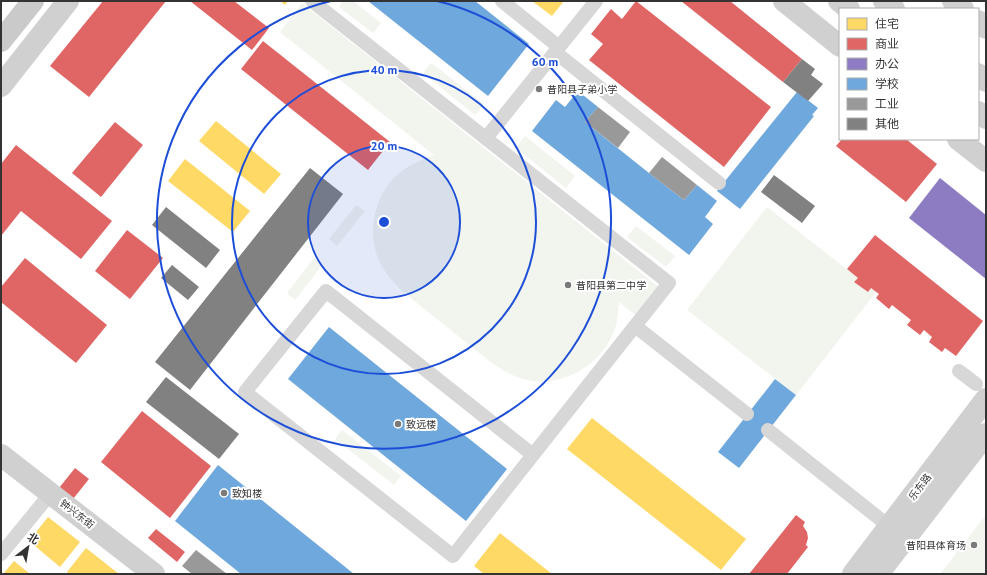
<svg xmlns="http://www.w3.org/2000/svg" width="987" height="575" font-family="'PT Sans','Noto Sans SC',sans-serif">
<rect width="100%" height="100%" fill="#fff"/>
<g fill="#f1f5ed">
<path d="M 343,1 L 353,1 L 381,23 L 373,33 L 339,7 Z"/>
<path d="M 302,3 L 661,289 L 638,317 L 619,302 C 618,308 618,315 617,321 C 609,361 564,390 523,379 C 512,376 503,370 493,364 L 402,291 C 394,283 387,275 381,265 C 365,235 374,191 402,171 C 412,163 423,160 434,155 L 280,32 Z"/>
<path d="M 431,63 L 484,104 L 475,115 L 423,73 Z"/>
<path d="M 525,136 L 575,176 L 566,188 L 516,148 Z"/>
<path d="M 356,205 L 365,211 L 337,246 L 329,239 Z"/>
<path d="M 767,207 L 858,278 L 855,282 L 867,292 L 871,288 L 876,292 L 796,395 L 687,310 Z"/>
<path d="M 636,226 L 675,256 L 666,267 L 627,237 Z"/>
<path d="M 314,258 L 323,264 L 295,300 L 287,293 Z"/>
<path d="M 342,430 L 401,476 L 394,485 L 335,439 Z"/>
<path d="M 986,515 L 986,574 L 940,574 Z"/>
</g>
<g fill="#ffd966">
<path d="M 280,1 L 288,1 L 285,5 Z"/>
<path d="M 532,1 L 564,1 L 552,16 Z"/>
<path d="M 216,121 L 281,174 L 264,194 L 199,141 Z"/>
<path d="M 185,159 L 250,211 L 233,232 L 168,181 Z"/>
<path d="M 592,418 L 746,539 L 721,570 L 567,449 Z"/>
<path d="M 48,517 L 80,542 L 60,567 L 29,541 Z"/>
<path d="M 500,533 L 552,574 L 484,574 L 474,566 Z"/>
<path d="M 86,548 L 119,574 L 69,574 L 67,572 Z"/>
<path d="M 14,561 L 30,574 L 3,574 Z"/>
</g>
<g fill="#e06666">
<path d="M 103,1 L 166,1 L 89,97 L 50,66 Z"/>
<path d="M 190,1 L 234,1 L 269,28 L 252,50 Z"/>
<path d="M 636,1 L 771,107 L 724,167 L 589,60 L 603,44 L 591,34 L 611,9 L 622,19 Z"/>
<path d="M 681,1 L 730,1 L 802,59 L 783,82 Z"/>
<path d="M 263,41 L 390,142 L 368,170 L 241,69 Z"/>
<path d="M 115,122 L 143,145 L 101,197 L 72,173 Z"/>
<path d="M 842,139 L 906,139 L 937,164 L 906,202 L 836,146 Z"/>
<path d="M 16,145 L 112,221 L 81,259 L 21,211 L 1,236 L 1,164 Z"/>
<path d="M 127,230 L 163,258 L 130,299 L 95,271 Z"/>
<path d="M 875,235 L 983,321 L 956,356 L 945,348 L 942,352 L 929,342 L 932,337 L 924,330 L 920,335 L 907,325 L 911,320 L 892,305 L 889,309 L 876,298 L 879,294 L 871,288 L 868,292 L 854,282 L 858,278 L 847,269 Z"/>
<path d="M 25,258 L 107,325 L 76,363 L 1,302 L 1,287 Z"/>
<path d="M 142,411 L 211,466 L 170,518 L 101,462 Z"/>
<path d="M 75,468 L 89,479 L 73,499 L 59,488 Z"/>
<path d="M 796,515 L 805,522 L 803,526 L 807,532 L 808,538 L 806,545 L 808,547 L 787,574 L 749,574 Z"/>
<path d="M 156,529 L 185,552 L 177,562 L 148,538 Z"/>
</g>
<path fill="#8e7cc3" d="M 940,178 L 986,215 L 986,279 L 909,218 Z"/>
<g fill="#6fa8dc">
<path d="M 368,1 L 475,1 L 529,44 L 488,96 Z"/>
<path d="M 578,91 L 598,107 L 585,122 L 649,173 L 684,200 L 697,185 L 717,201 L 705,217 L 713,224 L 689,255 L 532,131 L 556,100 L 565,107 Z"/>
<path d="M 797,92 L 818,108 L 812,115 L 814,116 L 740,209 L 717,191 Z"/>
<path d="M 329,327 L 507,469 L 466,521 L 288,379 Z"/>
<path d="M 775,379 L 796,395 L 739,468 L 718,452 Z"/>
<path d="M 218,465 L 354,574 L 241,574 L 175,521 Z"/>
</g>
<g fill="#999">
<path d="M 598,107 L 630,132 L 618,148 L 585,122 Z"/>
<path d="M 662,157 L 697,185 L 684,200 L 649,173 Z"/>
<path d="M 196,550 L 227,574 L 192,574 L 182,566 Z"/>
</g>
<g fill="#818181">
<path d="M 802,59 L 815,69 L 811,75 L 823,84 L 808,101 L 783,82 Z"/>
<path d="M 310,168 L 343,194 L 190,390 L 155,362 Z"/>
<path d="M 774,175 L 815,206 L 802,223 L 761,192 Z"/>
<path d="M 166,207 L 220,250 L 206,268 L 152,225 Z"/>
<path d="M 172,265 L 199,287 L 188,300 L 161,278 Z"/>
<path d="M 166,377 L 239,434 L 219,459 L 146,402 Z"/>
</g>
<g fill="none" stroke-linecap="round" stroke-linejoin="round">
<g stroke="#d7d7d7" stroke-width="14">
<path d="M 312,1 L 669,283 L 453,556 L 245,392 L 326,291 L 533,455"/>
<path d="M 502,1 L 559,47"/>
<path d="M 555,52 L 719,183"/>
<path d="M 486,138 L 596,1"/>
<path d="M 635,326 L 747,414"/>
<path d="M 959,371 L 976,384"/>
<path d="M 768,430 L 890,527"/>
<path d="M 1,554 L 51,493"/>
</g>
<g stroke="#d0d0d0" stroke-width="22">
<path d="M 784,1 L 840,46"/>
<path d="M 839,1 L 849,9"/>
<path d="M 884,1 L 894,9"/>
<path d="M 953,1 L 963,9"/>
<path d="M 978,21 L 986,28"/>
<path d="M 978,74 L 986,81"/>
<path d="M 1,86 L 68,1"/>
<path d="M 978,112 L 986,118"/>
<path d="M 958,139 L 986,161"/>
<path d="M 1,455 L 154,574"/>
<path d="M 853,574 L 986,399"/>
<path d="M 878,574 L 986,434"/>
</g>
<path stroke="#cacaca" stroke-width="22" d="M 1,41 L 33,1"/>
</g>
<circle cx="384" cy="222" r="76" fill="#1d4ed8" fill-opacity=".12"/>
<g fill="none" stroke="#1d4ed8" stroke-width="2">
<circle cx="384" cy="222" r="76"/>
<circle cx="384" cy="222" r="152"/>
<path d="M437 1A227 227 0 1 1 331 1"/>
</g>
<g fill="#7a7a7a" stroke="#fff" stroke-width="1.5">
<circle cx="539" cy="89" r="4"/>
<circle cx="568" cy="285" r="4"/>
<circle cx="398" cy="424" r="4"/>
<circle cx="224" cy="493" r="4"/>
<circle cx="974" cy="545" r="4"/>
</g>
<g text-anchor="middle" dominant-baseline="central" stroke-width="4" stroke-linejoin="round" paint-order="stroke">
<g font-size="10" fill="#333" stroke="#fff" text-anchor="start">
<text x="547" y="89">昔阳县子弟小学</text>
<text x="576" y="285">昔阳县第二中学</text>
<text x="406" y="424">致远楼</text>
<text x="232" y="493">致知楼</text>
<text x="966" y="545" text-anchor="end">昔阳县体育场</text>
</g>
<g font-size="10" fill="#333" stroke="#fff">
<text transform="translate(920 487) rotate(-53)">乐东路</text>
<text transform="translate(77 514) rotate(38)">钟兴东街</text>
</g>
</g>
<circle cx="384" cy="222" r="6" fill="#1d4ed8" stroke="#fff" stroke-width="2"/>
<g font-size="12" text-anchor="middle" font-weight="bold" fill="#1d4ed8" stroke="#fff" stroke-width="4" stroke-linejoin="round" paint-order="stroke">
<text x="545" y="66">60 m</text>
<text x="384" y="74">40 m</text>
<text x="384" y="150">20 m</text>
</g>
<rect width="987" height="575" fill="none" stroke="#333333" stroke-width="4"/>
<rect x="839" y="8" width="140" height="132" fill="#ffffff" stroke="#adadad"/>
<rect x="847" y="18" width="20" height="12" fill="#ffd966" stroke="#adadad"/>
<text x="875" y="28" font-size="12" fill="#333333">住宅</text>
<rect x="847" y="38" width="20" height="12" fill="#e06666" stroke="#adadad"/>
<text x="875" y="48" font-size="12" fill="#333333">商业</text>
<rect x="847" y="58" width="20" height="12" fill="#8e7cc3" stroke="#adadad"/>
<text x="875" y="68" font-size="12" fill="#333333">办公</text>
<rect x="847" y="78" width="20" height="12" fill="#6fa8dc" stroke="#adadad"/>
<text x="875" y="88" font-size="12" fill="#333333">学校</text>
<rect x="847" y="98" width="20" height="12" fill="#999999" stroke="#adadad"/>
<text x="875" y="108" font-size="12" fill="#333333">工业</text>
<rect x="847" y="118" width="20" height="12" fill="#818181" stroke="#adadad"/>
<text x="875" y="128" font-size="12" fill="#333333">其他</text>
<g transform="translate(28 547) rotate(31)" stroke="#ffffff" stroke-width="3" paint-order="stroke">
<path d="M0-3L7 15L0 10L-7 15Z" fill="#333333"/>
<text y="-6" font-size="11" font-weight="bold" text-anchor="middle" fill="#333333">北</text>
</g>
</svg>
